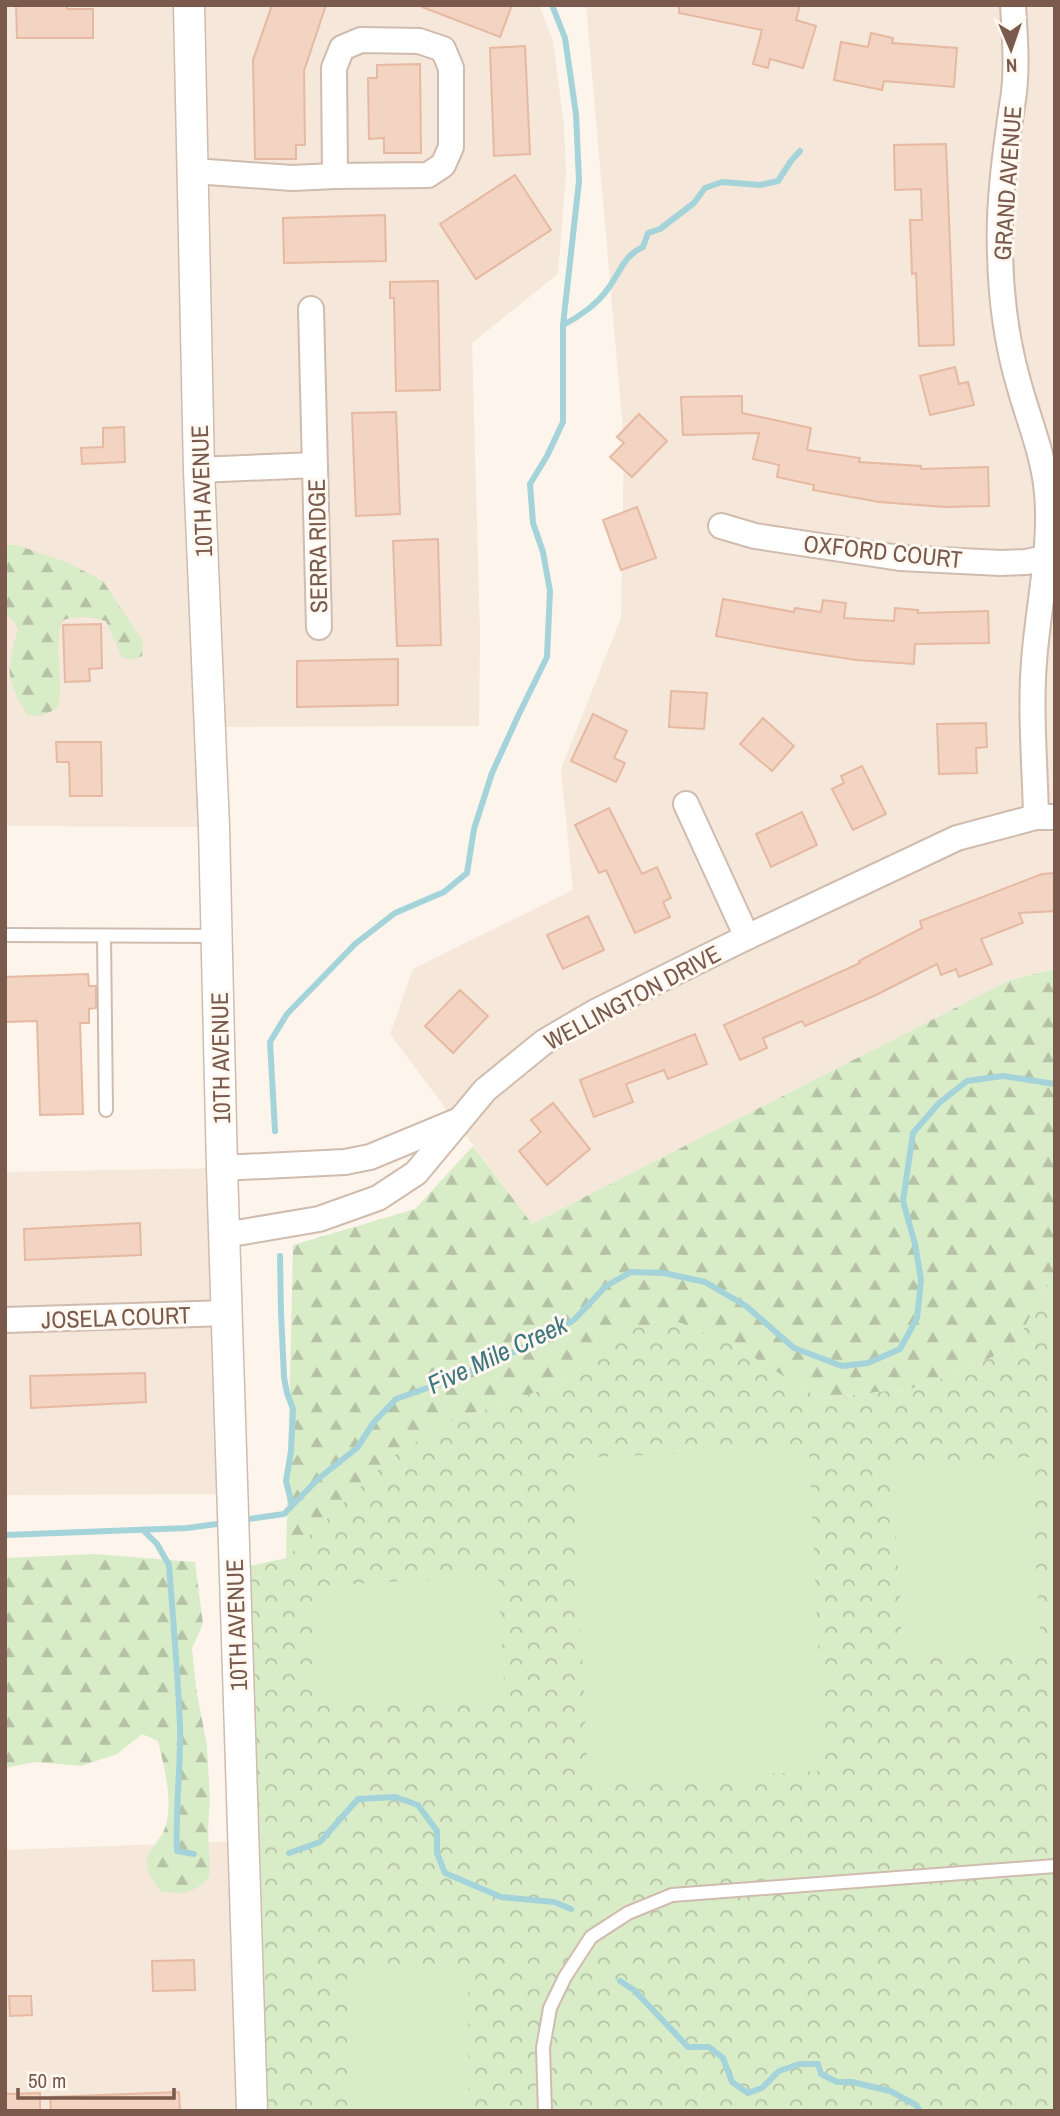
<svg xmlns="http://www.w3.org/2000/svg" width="1060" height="2116" font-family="'Archivo Narrow',sans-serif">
<defs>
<pattern id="forest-firs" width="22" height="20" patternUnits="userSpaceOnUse" patternTransform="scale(1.75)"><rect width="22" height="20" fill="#d9ecc8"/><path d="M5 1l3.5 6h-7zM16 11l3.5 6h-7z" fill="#b5c2a5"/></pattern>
<pattern id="park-crowns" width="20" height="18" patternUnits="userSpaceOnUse" patternTransform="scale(1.75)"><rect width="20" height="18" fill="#d9ecc8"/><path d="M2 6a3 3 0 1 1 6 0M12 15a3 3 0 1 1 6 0" fill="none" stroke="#b5c2a5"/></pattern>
</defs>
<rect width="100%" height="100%" fill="#fdf5eb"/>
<g fill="#f5e7d9">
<path d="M 5,5 L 539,5 L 553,41 L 564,125 L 566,174 L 558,274 L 472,343 L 480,633 L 479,726 L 210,727 L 214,827 L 5,826 Z"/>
<path d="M 586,5 L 1055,5 L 1055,969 L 1010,980 L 532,1224 L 390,1034 L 413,969 L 573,890 L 561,769 L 621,618 L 624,443 Z"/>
<path d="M 222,1168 L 233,1494 L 5,1495 L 5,1172 Z"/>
<path d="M 243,1841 L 252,2111 L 5,2111 L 5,1850 Z"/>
</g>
<g fill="url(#forest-firs)">
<path d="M 5,545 L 17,545 L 68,563 L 103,581 L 143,642 L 142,656 L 132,660 L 122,657 L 106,621 C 92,618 76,614 62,621 C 53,649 64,679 58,708 L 41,716 L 27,715 C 5,677 6,671 18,629 L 10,617 L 5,617 Z"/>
<path d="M 1055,969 L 1055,1272 L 1052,1274 L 1014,1348 L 921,1387 L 820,1399 L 735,1346 L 618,1332 L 566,1382 L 446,1423 L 286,1558 L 293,1245 L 415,1209 L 473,1146 L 532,1224 L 1010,980 Z"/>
<path d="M 95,1554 L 195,1562 L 203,1624 L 192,1648 L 196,1688 L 207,1746 L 210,1801 L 208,1827 L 210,1876 C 195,1894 183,1894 161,1892 C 155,1883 147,1874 147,1862 C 148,1851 161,1839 165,1828 C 174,1803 164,1766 158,1741 L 142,1734 L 117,1754 L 81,1766 L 35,1762 L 5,1768 L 5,1558 Z"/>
</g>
<path fill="url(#park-crowns)" d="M 1055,1272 L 1055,2111 L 252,2111 L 235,1569 L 286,1558 L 392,1457 L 446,1423 L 566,1382 L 618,1332 L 674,1320 L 735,1346 L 820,1399 L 921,1387 L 1014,1348 L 1052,1274 Z"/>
<g fill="#d9ecc8">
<path d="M 809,1448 L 824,1771 L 588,1782 L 573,1458 Z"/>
<path d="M 1030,1457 L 1041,1649 L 903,1657 L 892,1465 Z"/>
<path d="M 498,1576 L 505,1696 L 319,1706 L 312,1586 Z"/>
<path d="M 468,1969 L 469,2111 L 349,2111 L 348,1970 Z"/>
</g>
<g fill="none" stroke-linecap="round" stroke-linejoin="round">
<g stroke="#a4d4da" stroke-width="6">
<path d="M 563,325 C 579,317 597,304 607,290 C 620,273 623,256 643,247 L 648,233 L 660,229 L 694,203 L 705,188 L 722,182 L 760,185 L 778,181 L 791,161 L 800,151"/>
<path d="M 275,1131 L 270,1042 L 287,1014 L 355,944 L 395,913 L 444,892 L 467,873 L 474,829 L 492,773 L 519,714 L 547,657 L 550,591 L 543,552 L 533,523 L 530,484 L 547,456 L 563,422 L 563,325 L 579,181 L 576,114 L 565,38 L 552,5"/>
<path d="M 280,1256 L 281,1312 L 284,1377 L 287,1393 L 293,1409 L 291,1451 L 286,1481 L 292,1505"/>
<path d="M 242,1520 L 284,1514 L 318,1479 L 357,1448 L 374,1422 L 396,1399 L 467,1374 L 535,1342 L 574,1320 L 606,1286 L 631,1272 L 664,1273 L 705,1282 L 746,1306 L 794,1348 L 842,1366 L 868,1363 L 900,1349 L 917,1318 L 921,1280 L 915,1244 L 903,1201 L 913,1133 L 939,1103 L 967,1081 L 1003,1076 L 1055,1084"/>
<path d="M 143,1530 L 157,1544 L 169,1565 C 173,1619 178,1673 180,1727 C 181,1768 175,1809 177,1851 L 194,1854"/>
<path d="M 5,1535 L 187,1528 L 225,1523"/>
<path d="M 289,1853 L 320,1842 L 358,1799 L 395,1797 L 418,1805 L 437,1831 L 437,1853 L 445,1873 L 501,1897 L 554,1902 L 571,1909"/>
<path d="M 620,1981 L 634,1990 L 688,2047 L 709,2047 L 723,2058 L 732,2082 L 748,2093 L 762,2088 L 779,2071 L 800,2064 L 818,2064 L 821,2074 L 837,2082 L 852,2082 L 890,2091 L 916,2105 L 920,2111"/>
</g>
</g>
<g fill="#f3d3c2" stroke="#e6b9a2" stroke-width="2">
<path d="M 16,5 L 67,5 L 67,9 L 93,9 L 93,38 L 17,38 Z"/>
<path d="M 272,5 L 326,5 L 304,71 L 305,145 L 296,145 L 296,159 L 255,159 L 253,60 Z"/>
<path d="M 422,5 L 512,5 L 500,37 L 422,7 Z"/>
<path d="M 679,5 L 800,5 L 796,20 L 816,26 L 803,68 L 770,59 L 768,68 L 753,64 L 762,30 L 679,13 Z"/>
<path d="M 871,33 L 893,38 L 892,43 L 957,48 L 954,87 L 884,81 L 882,90 L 834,80 L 841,42 L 868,47 Z"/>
<path d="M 525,46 L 530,154 L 494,156 L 490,48 Z"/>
<path d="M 420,64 L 421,153 L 384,153 L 384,138 L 369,139 L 368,78 L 377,78 L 377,65 Z"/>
<path d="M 946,144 L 954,345 L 919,346 L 916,273 L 912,274 L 910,220 L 922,220 L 921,189 L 895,190 L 894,145 Z"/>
<path d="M 515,175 L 551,230 L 476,279 L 440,224 Z"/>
<path d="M 385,215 L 386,261 L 284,263 L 283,218 Z"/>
<path d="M 438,281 L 440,390 L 396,391 L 394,298 L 390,298 L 390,282 Z"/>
<path d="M 955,367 L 959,384 L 968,382 L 974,405 L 930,415 L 920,376 Z"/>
<path d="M 742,396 L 742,413 L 811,428 L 807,450 L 860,458 L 859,462 L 921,466 L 921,469 L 988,467 L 989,506 L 945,507 L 879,502 L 813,490 L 814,485 L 777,477 L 779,465 L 753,459 L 759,433 L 683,435 L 681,397 Z"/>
<path d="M 396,412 L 400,514 L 356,516 L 352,413 Z"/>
<path d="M 639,414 L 667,441 L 632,477 L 610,457 L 624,443 L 617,437 Z"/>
<path d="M 124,427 L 125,462 L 82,464 L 81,448 L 103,447 L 103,428 Z"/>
<path d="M 637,507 L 656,558 L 621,570 L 603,520 Z"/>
<path d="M 438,539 L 441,645 L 397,646 L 393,541 Z"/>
<path d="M 723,599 L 794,612 L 795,608 L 821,612 L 823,600 L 846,603 L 844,618 L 894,621 L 895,608 L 918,610 L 918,613 L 988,611 L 989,643 L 915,644 L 914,664 L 856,660 L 785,649 L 716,636 Z"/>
<path d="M 101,624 L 102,668 L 89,669 L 90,681 L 65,682 L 63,625 Z"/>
<path d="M 398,659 L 398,705 L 297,707 L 297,661 Z"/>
<path d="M 671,691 L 707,693 L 704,729 L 669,727 Z"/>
<path d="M 593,714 L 627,731 L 614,758 L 625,763 L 616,782 L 571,761 Z"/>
<path d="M 763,718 L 794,746 L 772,771 L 740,744 Z"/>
<path d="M 986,723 L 987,747 L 976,748 L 977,773 L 939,774 L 937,724 Z"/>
<path d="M 56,742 L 101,742 L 102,796 L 70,796 L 69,762 L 57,762 Z"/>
<path d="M 862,766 L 886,814 L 853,830 L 832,789 L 844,783 L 841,776 Z"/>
<path d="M 609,808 L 642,874 L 657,867 L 671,898 L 663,902 L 670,917 L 635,933 L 606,870 L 599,873 L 575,825 Z"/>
<path d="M 802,812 L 817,845 L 771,867 L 756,834 Z"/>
<path d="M 1055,873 L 1055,911 L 1019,913 L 1023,923 L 981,939 L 992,964 L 959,977 L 956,969 L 941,975 L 937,964 L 876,995 L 805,1026 L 802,1021 L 763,1038 L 767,1048 L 740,1060 L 724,1025 L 860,963 L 859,961 L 922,928 L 920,921 L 1042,874 Z"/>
<path d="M 588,916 L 604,950 L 563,969 L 547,935 Z"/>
<path d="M 88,974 L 89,986 L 96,986 L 96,1008 L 89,1009 L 89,1023 L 80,1023 L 83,1114 L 40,1115 L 37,1021 L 5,1022 L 5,977 Z"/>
<path d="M 460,990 L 488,1016 L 453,1053 L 425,1026 Z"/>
<path d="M 695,1034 L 707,1064 L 668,1079 L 664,1070 L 626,1084 L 633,1102 L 594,1117 L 580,1080 Z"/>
<path d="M 553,1103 L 590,1149 L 547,1185 L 519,1151 L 541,1132 L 531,1120 Z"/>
<path d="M 140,1223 L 141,1255 L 25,1260 L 24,1229 Z"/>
<path d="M 145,1373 L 146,1402 L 31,1408 L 30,1376 Z"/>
<path d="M 194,1960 L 195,1990 L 153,1991 L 152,1961 Z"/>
<path d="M 9,1996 L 31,1996 L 32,2015 L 10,2016 Z"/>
<path d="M 179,2092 L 180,2111 L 51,2111 L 50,2097 Z"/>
<path d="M 40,2093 L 40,2111 L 5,2111 L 5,2094 Z"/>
</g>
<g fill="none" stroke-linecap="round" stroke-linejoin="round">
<defs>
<g id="service">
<path d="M 5,935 L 216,936"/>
<path d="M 104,936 L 106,1110"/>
<path d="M 545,2111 L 543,2048 L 550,2008 L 565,1977 L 591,1937 L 628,1913 L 672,1895 L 1055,1866"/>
</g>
<g id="minor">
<path d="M 1013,5 C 1015,39 1018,73 1012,106 C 1005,154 998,205 1000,254 C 1001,298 1007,344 1019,385 C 1029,421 1044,456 1047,493 C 1052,549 1038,606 1034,662 C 1030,713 1035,766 1036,817"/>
<path d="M 361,40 L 419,41 L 443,49 L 451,68 L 451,147 L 443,165 L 428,175 L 335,176 L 334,68 L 342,48 Z"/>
<path d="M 194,171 L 292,178 L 335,176"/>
<path d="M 311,309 L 319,627"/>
<path d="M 199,470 L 315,465"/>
<path d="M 721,526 L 755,536 L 900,558 L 1001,563 L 1026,562 L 1045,558"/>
<path d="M 686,804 L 747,937"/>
<path d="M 222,1168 L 345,1162 L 370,1157 L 457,1121"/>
<path d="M 225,1235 L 319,1219 L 378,1198 L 416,1173 L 485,1090 L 544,1042 L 595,1012 L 747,937 L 957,838 L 1036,817 L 1055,817"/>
<path d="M 5,1320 L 228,1313"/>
</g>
<path id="tertiary" d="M 189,5 L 199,470 L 214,827 L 222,1168 L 252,2111"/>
</defs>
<use href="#service" stroke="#d0bcaf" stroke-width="16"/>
<use href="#minor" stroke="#d0bcaf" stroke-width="28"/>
<use href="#tertiary" stroke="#d0bcaf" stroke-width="33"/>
<use href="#service" stroke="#fff" stroke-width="12"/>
<use href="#minor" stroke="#fff" stroke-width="24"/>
<use href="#tertiary" stroke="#fff" stroke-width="30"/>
</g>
<g text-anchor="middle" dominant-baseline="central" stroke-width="6" stroke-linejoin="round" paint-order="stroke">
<g font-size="24" fill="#795a4d" stroke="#fff9f2">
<text transform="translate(1007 183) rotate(-86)">GRAND AVENUE</text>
<text transform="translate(201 491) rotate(-92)">10TH AVENUE</text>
<text transform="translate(317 546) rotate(-91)">SERRA RIDGE</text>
<text transform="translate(883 551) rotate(6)">OXFORD COURT</text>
<text transform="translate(632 997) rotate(-28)">WELLINGTON DRIVE</text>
<text transform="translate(220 1058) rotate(-91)">10TH AVENUE</text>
<text transform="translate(116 1317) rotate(-2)">JOSELA COURT</text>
<text transform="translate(236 1625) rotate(-92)">10TH AVENUE</text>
</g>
<g font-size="26" font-style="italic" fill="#40777e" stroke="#fff9f2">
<text transform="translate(497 1354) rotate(-25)">Five Mile Creek</text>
</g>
</g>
<rect width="1060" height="2116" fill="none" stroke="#795a4d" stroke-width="14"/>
<g transform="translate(1011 49) rotate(178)" stroke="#fff9f2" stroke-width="5" paint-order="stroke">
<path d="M0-5L12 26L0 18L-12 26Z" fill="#795a4d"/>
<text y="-10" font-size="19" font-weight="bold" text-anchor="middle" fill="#795a4d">N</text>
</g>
<path d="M18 2088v10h156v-10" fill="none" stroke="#795a4d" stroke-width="3.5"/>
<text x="28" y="2088" font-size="21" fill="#795a4d" stroke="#fff9f2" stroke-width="5" paint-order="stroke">50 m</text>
</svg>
